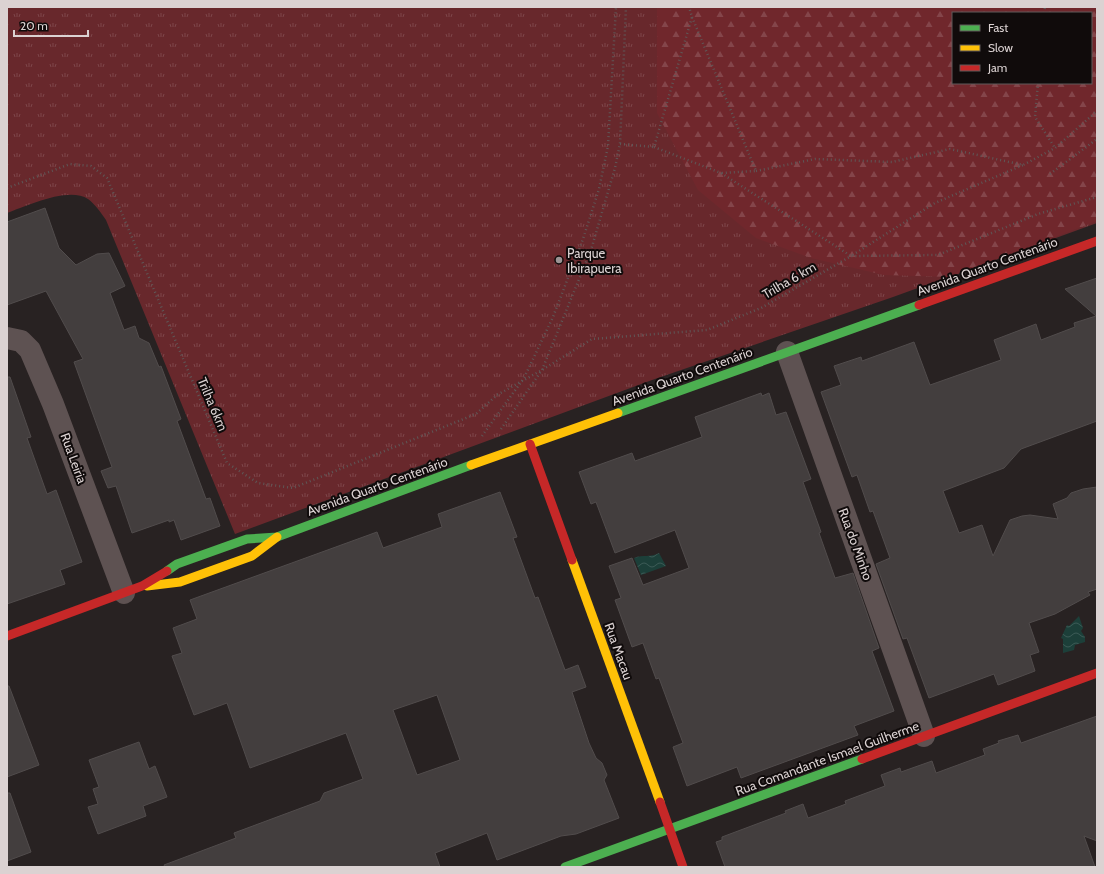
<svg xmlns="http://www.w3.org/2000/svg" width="1104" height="874" font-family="Cabin,sans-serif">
<defs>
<pattern id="grass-tufts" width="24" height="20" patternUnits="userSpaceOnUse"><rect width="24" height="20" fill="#68282c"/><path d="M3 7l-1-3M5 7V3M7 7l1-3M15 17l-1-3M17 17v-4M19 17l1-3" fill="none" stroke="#7d464a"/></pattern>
<pattern id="forest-firs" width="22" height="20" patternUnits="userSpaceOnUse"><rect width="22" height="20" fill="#70272c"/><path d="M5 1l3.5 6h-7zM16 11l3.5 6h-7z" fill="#84454a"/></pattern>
<pattern id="water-waves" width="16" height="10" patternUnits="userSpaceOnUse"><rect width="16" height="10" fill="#1c3f39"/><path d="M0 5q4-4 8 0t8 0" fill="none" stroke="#3c5a55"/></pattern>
</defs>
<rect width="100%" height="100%" fill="#282222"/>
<path fill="url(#grass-tufts)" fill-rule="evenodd" d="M 7,7 L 1097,7 L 1097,223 L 893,297 L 652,380 L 235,534 L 106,220 C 101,213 95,204 88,199 C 69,186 26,206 7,213 ZM 953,13 L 1091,13 L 1091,83 L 953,83 Z"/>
<path fill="url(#forest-firs)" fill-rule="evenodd" d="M 657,7 L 1097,7 L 1097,221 L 950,277 L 884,275 L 811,258 L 756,238 L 698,190 L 657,113 ZM 953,13 L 1091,13 L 1091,83 L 953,83 Z"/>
<g fill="url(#water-waves)">
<path d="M 659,553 L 666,566 L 641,575 L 634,558 C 644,554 650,558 659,553 Z"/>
<path d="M 1079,616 L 1083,628 L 1081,631 L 1085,637 L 1085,642 L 1075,645 L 1074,650 L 1063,653 L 1063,639 L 1061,638 L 1067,625 L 1069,626 Z"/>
</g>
<g fill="#433e3e" stroke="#514c4c" fill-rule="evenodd">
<path d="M 45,208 L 59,248 L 76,265 L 97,254 L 109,253 L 125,286 L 110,293 L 124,330 L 135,326 L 139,338 L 149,343 L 159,367 L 161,366 L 181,419 L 177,421 L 206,499 L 210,498 L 220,526 L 181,540 L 174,520 L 169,522 L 169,520 L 132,533 L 116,486 L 108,488 L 101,471 L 112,467 L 74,362 L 83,359 L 46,291 L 7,305 L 7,222 Z"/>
<path d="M 1097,278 L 1097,421 L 1021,449 L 1004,468 L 943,491 L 959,533 L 982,525 L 993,556 L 1010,520 L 1022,516 L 1030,515 L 1058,519 L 1053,504 L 1067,498 L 1071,493 L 1083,489 L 1097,487 L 1097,589 L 1088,592 L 1090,595 L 1055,614 L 1029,623 L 1039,652 L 1030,655 L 1035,671 L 998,685 L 994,674 L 929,698 L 907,638 L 903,639 L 876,564 L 890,558 L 873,511 L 870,512 L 857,475 L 852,477 L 821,392 L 841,385 L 834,366 L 861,357 L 862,361 L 914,342 L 930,385 L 1001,360 L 994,340 L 1036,324 L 1041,340 L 1075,327 L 1074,323 L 1096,316 L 1065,289 Z"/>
<path d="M 7,377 L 10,377 L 31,437 L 27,438 L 47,494 L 56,490 L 82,562 L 60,570 L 65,584 L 7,604 Z"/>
<path d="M 761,393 L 762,396 L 769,393 L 776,415 L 786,412 L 811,479 L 803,482 L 821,532 L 819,533 L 835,578 L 853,573 L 879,648 L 872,651 L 894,711 L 854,726 L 858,735 L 741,778 L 737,767 L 687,786 L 673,747 L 683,743 L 659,678 L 656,679 L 643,643 L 632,647 L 615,600 L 621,598 L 609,566 L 632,558 L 643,585 L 689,568 L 675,530 L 615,553 L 596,502 L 591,504 L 579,472 L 632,453 L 635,461 L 702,437 L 695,417 Z"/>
<path d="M 500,492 L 517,537 L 513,538 L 535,598 L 538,597 L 565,670 L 578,665 L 586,687 L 572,692 L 589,743 L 596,758 L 602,763 L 607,775 L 604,780 L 619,818 L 576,834 L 561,836 L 497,860 L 487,833 L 435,853 L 440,867 L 165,867 L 164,865 L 236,838 L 234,833 L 320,801 L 324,793 L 363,779 L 346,733 L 250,768 L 227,703 L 194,715 L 172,656 L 182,653 L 173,628 L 197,619 L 190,600 L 377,532 L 383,548 L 442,527 L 438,514 ZM 437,695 L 460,760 L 417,775 L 393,710 Z"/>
<path d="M 7,686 L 9,686 L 39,765 L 7,777 Z"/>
<path d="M 1097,716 L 1097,841 L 1084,836 L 1095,867 L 725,867 L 716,842 L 722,840 L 722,837 L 786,813 L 785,811 L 803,804 L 808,818 L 846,804 L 845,801 L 885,786 L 881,775 L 900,768 L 901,772 L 932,761 L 936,773 L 985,755 L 983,749 L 999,743 L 998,741 L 1018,735 L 1021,743 Z"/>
<path d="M 139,742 L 149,769 L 155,766 L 167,797 L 143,806 L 146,816 L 98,834 L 88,807 L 98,804 L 93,789 L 99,787 L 89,760 Z"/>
<path d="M 7,793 L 10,793 L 31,852 L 7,861 Z"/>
</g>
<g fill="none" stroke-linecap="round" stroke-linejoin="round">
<g stroke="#5f5757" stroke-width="2.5" stroke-dasharray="1 3" stroke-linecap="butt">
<path d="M 1044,13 L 1045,7"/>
<path d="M 692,17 L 756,171 L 721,173"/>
<path d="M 1038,83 L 1035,117 L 1055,148"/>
<path d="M 620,144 L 654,147 L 692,17 L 689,7"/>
<path d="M 654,147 L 721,173 L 851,256 L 935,203 L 1023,165"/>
<path d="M 756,171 L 815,159 L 892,162 L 950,149 L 1023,165 L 1055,148 L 1097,111"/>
<path d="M 1050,174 L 1097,139"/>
<path d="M 7,188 L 70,164 L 91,166 L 107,178 L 227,463 L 258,483 L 293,488 L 476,414 L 497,395 L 542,370 L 592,339 L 707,330 L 761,308 L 851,256 L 938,255 L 1038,214 L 1097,197"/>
<path d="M 501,429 L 542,370 L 591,250 L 615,168 L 620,144 L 626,7"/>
<path d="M 482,436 L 524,378 L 553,317 L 583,239 L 599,189 L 608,146 L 616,7"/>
</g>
<g stroke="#5e5252" stroke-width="22">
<path d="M 7,338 L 21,341 L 30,350 L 53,404 L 124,593"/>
<path d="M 787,352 L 924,736"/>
</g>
<g stroke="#4caf50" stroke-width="9">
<path d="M 618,413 L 919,305"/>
<path d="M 167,571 L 177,564 L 247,539 L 277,537 L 471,465"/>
<path d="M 565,867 L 862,759"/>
</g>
<g stroke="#ffc107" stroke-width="9">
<path d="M 471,465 L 618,413"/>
<path d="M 572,560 L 660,802"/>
<path d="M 147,586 L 180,582 L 252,556 L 277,537"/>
</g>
<g stroke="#c62828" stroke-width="9">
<path d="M 919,305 L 1097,241"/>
<path d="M 530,444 L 572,560"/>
<path d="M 7,636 L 142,586 L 167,571"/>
<path d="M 862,759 L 1097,673"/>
<path d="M 660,802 L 683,867"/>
</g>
</g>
<circle fill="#9c9494" stroke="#100b0b" stroke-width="1.5" cx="559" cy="260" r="4"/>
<g text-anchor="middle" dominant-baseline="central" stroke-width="4" stroke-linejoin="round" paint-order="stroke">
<g font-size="13" fill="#dbd2d2" stroke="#100b0b" text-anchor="start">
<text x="567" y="253">Parque<tspan x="567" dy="15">Ibirapuera</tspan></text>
</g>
<g font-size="13" fill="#dbd2d2" stroke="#100b0b">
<text transform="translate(987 266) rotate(-20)">Avenida Quarto Centenário</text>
<text transform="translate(789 280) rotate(-30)">Trilha 6 km</text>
<text transform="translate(682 376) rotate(-20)">Avenida Quarto Centenário</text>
<text transform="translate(213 404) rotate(67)">Trilha 6km</text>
<text transform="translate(74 458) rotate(70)">Rua Leiria</text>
<text transform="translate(377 486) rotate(-20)">Avenida Quarto Centenário</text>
<text transform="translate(856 544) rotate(70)">Rua do Minho</text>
<text transform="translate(619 651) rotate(70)">Rua Macau</text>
<text transform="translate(827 758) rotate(-20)">Rua Comandante Ismael Guilherme</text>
</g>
</g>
<rect width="1104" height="874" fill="none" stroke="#dbd2d2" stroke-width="16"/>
<rect x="952" y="12" width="140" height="72" fill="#100b0b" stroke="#615b5b"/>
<rect x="960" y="25" width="20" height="6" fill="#4caf50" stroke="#615b5b"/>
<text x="988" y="32" font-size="12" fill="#dbd2d2">Fast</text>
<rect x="960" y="45" width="20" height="6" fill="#ffc107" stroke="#615b5b"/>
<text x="988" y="52" font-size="12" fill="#dbd2d2">Slow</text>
<rect x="960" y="65" width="20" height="6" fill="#c62828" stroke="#615b5b"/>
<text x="988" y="72" font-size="12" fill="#dbd2d2">Jam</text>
<path d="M14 30v6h74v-6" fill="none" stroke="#dbd2d2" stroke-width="2"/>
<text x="20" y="30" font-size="12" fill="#dbd2d2" stroke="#100b0b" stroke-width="3" paint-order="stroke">20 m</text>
</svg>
